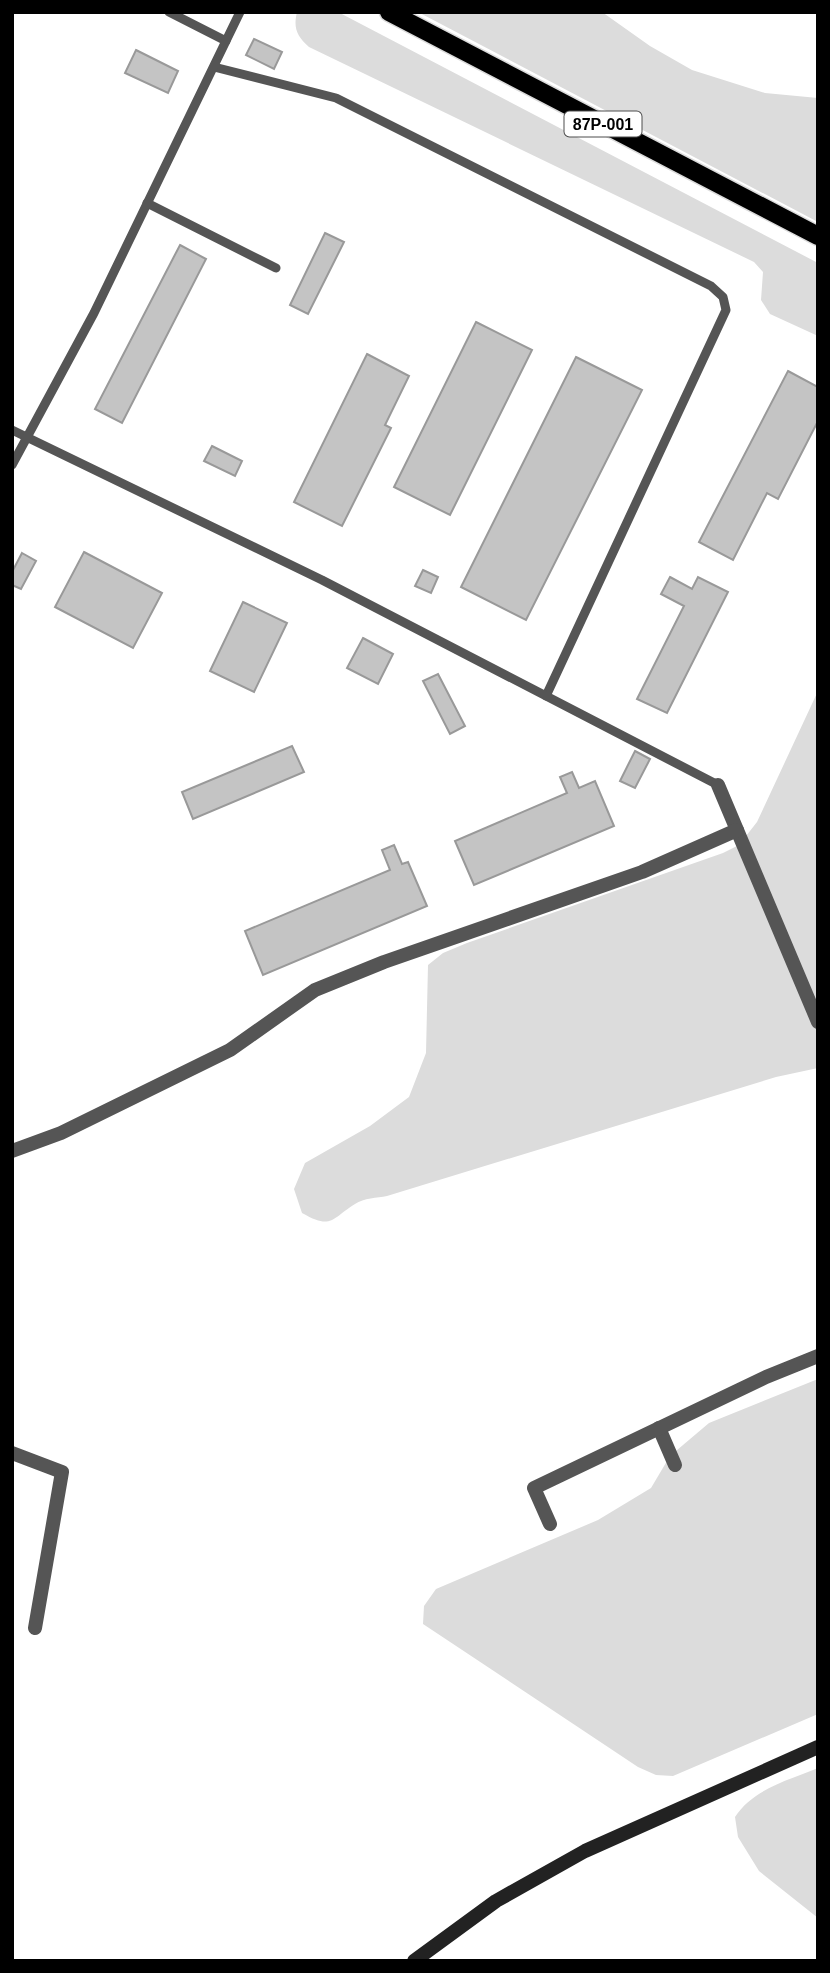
<svg xmlns="http://www.w3.org/2000/svg" width="830" height="1973" font-family="Arial,sans-serif">
<rect width="100%" height="100%" fill="#fff"/>
<g fill="#dcdcdc">
<path d="M 297,12 L 338,12 L 818,263 L 818,336 L 770,314 L 761,300 L 763,272 L 754,262 L 309,47 C 297,36 293,28 297,12 Z"/>
<path d="M 418,12 L 602,12 L 650,46 L 692,70 L 765,93 L 818,98 L 818,222 Z"/>
<path d="M 818,691 L 818,1068 L 776,1077 L 387,1196 C 377,1198 364,1198 355,1204 C 331,1219 332,1230 302,1213 L 294,1189 L 305,1163 L 370,1126 L 409,1097 L 426,1053 L 428,965 L 443,953 L 467,943 L 723,853 L 739,845 L 757,822 Z"/>
<path d="M 818,1379 L 818,1714 L 673,1776 L 656,1775 L 638,1767 L 423,1624 L 424,1606 L 436,1589 L 598,1520 L 651,1488 L 670,1456 L 709,1423 Z"/>
<path d="M 818,1768 L 818,1918 L 759,1871 L 738,1837 L 735,1817 C 753,1789 789,1780 818,1768 Z"/>
</g>
<g fill="#c4c4c4" stroke="#999" stroke-width="2">
<path d="M 254,39 L 282,52 L 274,69 L 246,55 Z"/>
<path d="M 136,50 L 178,71 L 168,93 L 125,73 Z"/>
<path d="M 325,233 L 344,242 L 308,314 L 290,305 Z"/>
<path d="M 180,245 L 206,259 L 122,423 L 95,409 Z"/>
<path d="M 476,322 L 532,350 L 450,515 L 394,487 Z"/>
<path d="M 367,354 L 409,376 L 385,425 L 391,428 L 342,526 L 294,502 Z"/>
<path d="M 576,357 L 642,390 L 526,620 L 461,587 Z"/>
<path d="M 788,371 L 818,387 L 818,421 L 778,499 L 767,493 L 733,560 L 699,542 Z"/>
<path d="M 212,446 L 242,461 L 235,476 L 204,461 Z"/>
<path d="M 84,552 L 162,593 L 133,648 L 55,607 Z"/>
<path d="M 22,553 L 36,561 L 21,589 L 12,585 L 12,572 Z"/>
<path d="M 423,570 L 438,577 L 431,593 L 415,586 Z"/>
<path d="M 670,577 L 692,589 L 698,577 L 728,592 L 667,713 L 637,699 L 684,606 L 661,594 Z"/>
<path d="M 243,602 L 287,623 L 254,692 L 210,671 Z"/>
<path d="M 363,638 L 393,654 L 378,684 L 347,668 Z"/>
<path d="M 438,674 L 465,726 L 450,734 L 423,681 Z"/>
<path d="M 292,746 L 304,772 L 193,819 L 182,792 Z"/>
<path d="M 635,751 L 650,759 L 635,788 L 620,781 Z"/>
<path d="M 572,772 L 579,788 L 595,781 L 614,826 L 474,885 L 455,841 L 567,793 L 560,777 Z"/>
<path d="M 394,845 L 402,864 L 408,862 L 427,906 L 263,975 L 245,931 L 390,870 L 382,850 Z"/>
</g>
<g fill="none" stroke-linecap="round" stroke-linejoin="round">
<defs>
<path id="primary" d="M 389,12 L 818,236"/>
</defs>
<use href="#primary" stroke="#dbdbdb" stroke-width="21"/>
<g stroke="#555" stroke-width="9">
<path d="M 169,12 L 226,41"/>
<path d="M 214,67 L 336,98 L 711,286 L 723,297 L 726,310 L 546,696"/>
<path d="M 147,203 L 276,268"/>
<path d="M 12,430 L 322,580 L 718,785"/>
<path d="M 12,465 L 94,313 L 240,12"/>
</g>
<g stroke="#555" stroke-width="14">
<path d="M 718,785 L 818,1022"/>
<path d="M 12,1151 L 61,1133 L 230,1050 L 315,990 L 384,962 L 642,872 L 737,830"/>
<path d="M 659,1428 L 675,1465"/>
<path d="M 12,1453 L 62,1472 L 35,1628"/>
<path d="M 550,1524 L 534,1488 L 766,1377 L 818,1356"/>
</g>
<path stroke="#222" stroke-width="14" d="M 414,1961 L 496,1901 L 585,1851 L 818,1747"/>
<use href="#primary" stroke="#000" stroke-width="18"/>
</g>
<g text-anchor="middle" dominant-baseline="central" stroke-width="7" stroke-linejoin="round" paint-order="stroke">
<rect fill="#fff" stroke="#4c4c4c" stroke-width="2" x="564.5" y="111.5" width="77" height="25" rx="5"/>
<g font-size="16" font-weight="bold" fill="#000">
<text x="603" y="124">87Р-001</text>
</g>
</g>
<rect width="830" height="1973" fill="none" stroke="#000000" stroke-width="28"/>
</svg>
